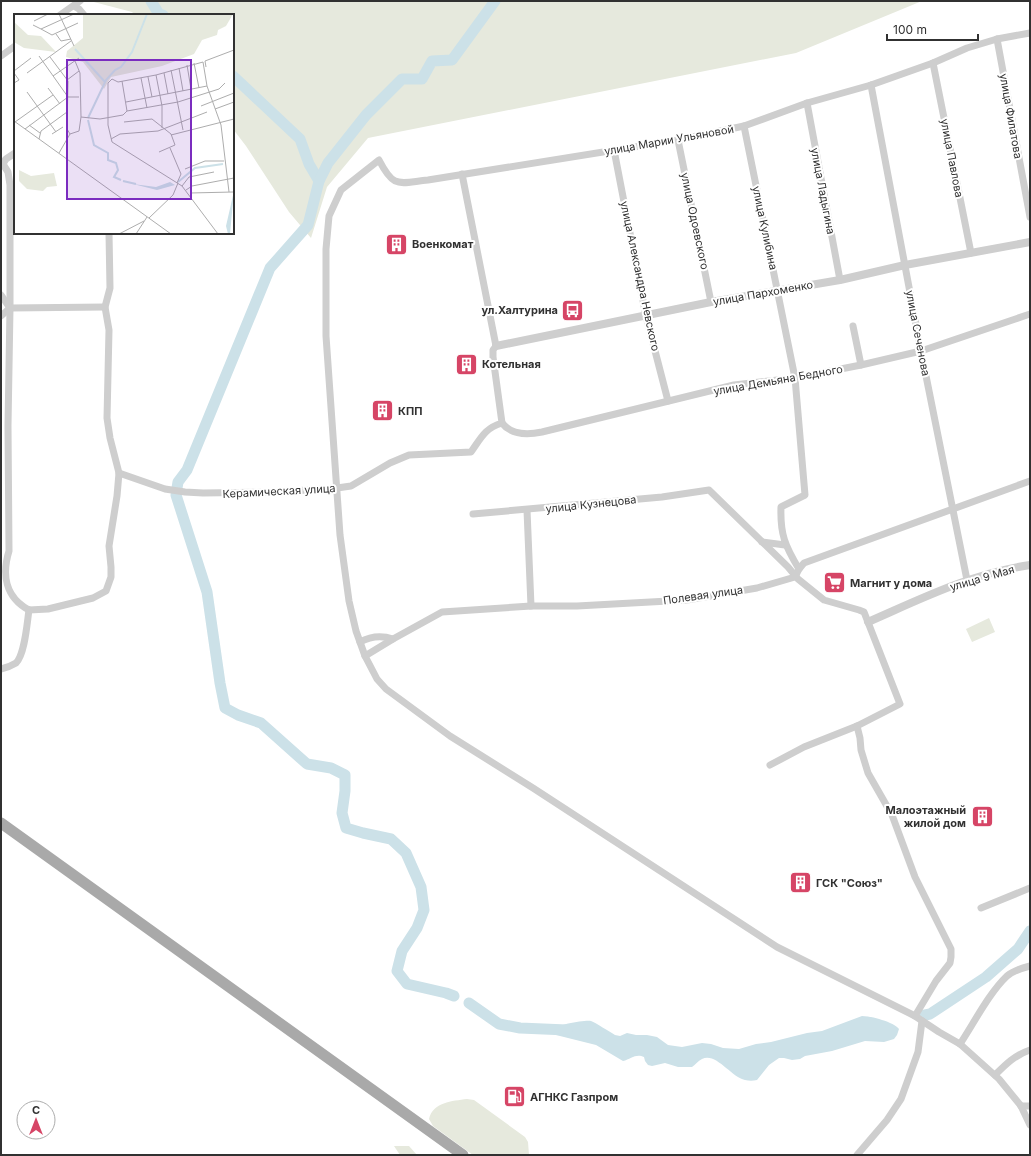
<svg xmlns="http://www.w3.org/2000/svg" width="1031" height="1156" font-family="Inter,sans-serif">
<rect width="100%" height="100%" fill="#fff"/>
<g fill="#e6e9dd">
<path d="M 90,1 L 922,1 L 796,53 L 368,138 L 327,187 L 311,238 L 289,212 L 246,146 L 233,129 L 233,15 L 135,15 L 132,12 Z"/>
<path d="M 989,618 L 995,632 L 972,642 L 966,629 Z"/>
<path d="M 467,1099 L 474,1100 L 525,1137 L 528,1142 L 529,1155 L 473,1155 L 433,1126 L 429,1119 C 433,1102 452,1101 467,1099 Z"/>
<path d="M 394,1146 L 409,1146 L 417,1155 L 400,1155 Z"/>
</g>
<path fill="#cce1e8" d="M 862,1016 C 871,1016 894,1022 899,1029 L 897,1035 L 894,1039 L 884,1042 L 865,1041 L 832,1051 L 805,1056 L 800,1059 L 792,1060 L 784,1058 L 779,1058 L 769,1065 L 757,1080 C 753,1081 749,1081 745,1080 C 731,1077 716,1052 702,1059 C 698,1061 695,1065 692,1067 L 678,1067 L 665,1063 L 652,1066 L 648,1065 L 645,1061 L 644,1057 C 636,1053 631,1059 623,1061 L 596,1045 L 552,1034 L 551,1030 C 557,1025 583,1020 591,1021 C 596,1023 610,1032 615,1035 L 620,1036 L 627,1033 L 636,1035 L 647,1035 L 657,1037 L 668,1045 L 682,1047 L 702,1043 L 711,1044 L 723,1048 L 739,1049 L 756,1044 L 771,1042 L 807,1033 L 822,1031 Z"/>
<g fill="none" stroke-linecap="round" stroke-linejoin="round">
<g stroke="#cce1e8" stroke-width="11">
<path d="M 151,1 L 159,14 L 163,15"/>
<path d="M 233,76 L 300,139 L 309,164 L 319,181"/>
<path d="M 177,488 L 178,482 L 187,470 L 270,268 L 308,225 L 319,181 L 328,163 L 366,115 L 402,79 L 422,79 L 432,61 L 452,60 L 495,1"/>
<path d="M 176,495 L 207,592 L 220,683 L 225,708 L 238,715 L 261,723 L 307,764 L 331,768 L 345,775 L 345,791 L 342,813 L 346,828 L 363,833 L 391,839 L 406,853 L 421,887 L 424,910 L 417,928 L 402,951 L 397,971 L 407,984 L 446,993 L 454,996"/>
<path d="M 469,1003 L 499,1024 L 520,1028 L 567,1030"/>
<path d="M 925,1015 L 930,1014 L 986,977 L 1018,949 L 1030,931"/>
</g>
<g stroke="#cecece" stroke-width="7">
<path d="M 74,6 L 79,9 L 84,15"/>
<path d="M 60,15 L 80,1"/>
<path d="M 1030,33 L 997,39 L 967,48 L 933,63 L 871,85 L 807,103 L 744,126 L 678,140 L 428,180 C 398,183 394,189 379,160 L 341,190 L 329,216 L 326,249 L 326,336 L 340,535 L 349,601 L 356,631 L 365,656 L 377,679 L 386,689 L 450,736 L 533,788 L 777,947 L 915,1016 L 939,1032 L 960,1044 L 999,1079 L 1021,1106 L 1030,1125"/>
<path d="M 997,39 L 1030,217"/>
<path d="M 1,56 L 15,46"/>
<path d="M 933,63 L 971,253"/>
<path d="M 871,85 L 921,351 L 967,580"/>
<path d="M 807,103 L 840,280"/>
<path d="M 744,126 L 795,378 L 805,495 L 781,507 C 780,534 785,546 799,569"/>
<path d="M 678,140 L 711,302"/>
<path d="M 614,150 L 646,316 L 668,401"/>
<path d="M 1,161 L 8,172 L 10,185 L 10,308 L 8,426 L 9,551 C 2,574 5,597 29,610"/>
<path d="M 3,164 L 6,159 L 15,153"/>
<path d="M 1,295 L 10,308"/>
<path d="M 1,316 L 10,308 L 105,307"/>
<path d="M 853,326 L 861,365"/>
<path d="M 502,423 C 512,436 528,435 542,432 L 734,385 L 795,378 L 861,365 L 921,351 L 1030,314"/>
<path d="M 119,473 L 165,489 L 185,492 L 203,493 L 277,492 L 337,488 L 351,486 L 390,463 L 409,455 L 471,452 C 481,438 485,428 502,423 L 493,357 L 493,350 L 496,346 L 462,174"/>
<path d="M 527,510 L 531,606"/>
<path d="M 473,514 L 662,497 L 709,490 L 788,567 L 798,579 L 824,600 L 859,610 L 864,612 L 900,704 L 857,726 L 804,747 L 770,765"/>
<path d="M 762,542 L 785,545"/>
<path d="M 29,610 L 48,609 L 93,598 L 106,591 L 111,577 L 111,567 L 109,546 L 117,496 L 119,473 L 110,438 L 107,418 L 109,330 L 105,307 L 110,288 L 109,233"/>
<path d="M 360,642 C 371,636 381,635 393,639"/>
<path d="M 365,656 L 393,639 L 442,612 L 531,606 L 577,606 L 687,600 L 757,588 L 795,577 L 799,569 L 804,563 L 1030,481"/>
<path d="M 1,669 C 6,668 11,666 16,663 C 25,654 27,623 29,610"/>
<path d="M 857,726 L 860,738 L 861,750 L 868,773 L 892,815 L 915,877 L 951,949 L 951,957 L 950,963 L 936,981 L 915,1016"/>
<path d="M 981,908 L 1030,888"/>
<path d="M 960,1044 C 974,1023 989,993 1007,976 C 1013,971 1022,968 1030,966"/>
<path d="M 995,1075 C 1006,1064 1015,1055 1030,1050"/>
<path d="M 1021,1106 L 1030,1106"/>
<path d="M 857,1155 L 887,1120 L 901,1099 L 918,1052 L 922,1021"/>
</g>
<g stroke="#cecece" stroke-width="8">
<path d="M 496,346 L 711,302 L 840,280 L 905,265 L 1030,242"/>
<path d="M 868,622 C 923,598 970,574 1030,565"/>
</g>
<path stroke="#a9a9a9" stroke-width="11" d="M 1,823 L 463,1155"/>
</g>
<defs>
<symbol id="building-square" viewBox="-11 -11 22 22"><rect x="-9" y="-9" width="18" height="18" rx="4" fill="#d64566" stroke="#fff"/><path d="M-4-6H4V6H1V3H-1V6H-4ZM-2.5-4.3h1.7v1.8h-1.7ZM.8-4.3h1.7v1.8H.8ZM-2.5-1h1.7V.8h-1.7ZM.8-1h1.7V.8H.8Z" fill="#fff"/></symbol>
<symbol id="bus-square" viewBox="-11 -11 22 22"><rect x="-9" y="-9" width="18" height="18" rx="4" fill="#d64566" stroke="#fff"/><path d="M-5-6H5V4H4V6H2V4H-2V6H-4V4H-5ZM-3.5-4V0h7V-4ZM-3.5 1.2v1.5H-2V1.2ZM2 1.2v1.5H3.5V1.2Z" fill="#fff"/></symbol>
<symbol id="supermarket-square" viewBox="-11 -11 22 22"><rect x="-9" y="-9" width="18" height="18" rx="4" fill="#d64566" stroke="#fff"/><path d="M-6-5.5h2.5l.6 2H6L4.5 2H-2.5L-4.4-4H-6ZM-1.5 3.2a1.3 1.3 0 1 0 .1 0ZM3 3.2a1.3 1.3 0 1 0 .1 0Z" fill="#fff"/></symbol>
<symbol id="fuel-square" viewBox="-11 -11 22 22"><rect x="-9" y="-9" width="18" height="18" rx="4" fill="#d64566" stroke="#fff"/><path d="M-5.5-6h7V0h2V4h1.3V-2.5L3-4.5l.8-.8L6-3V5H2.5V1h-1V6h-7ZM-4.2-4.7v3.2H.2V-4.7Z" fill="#fff"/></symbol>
</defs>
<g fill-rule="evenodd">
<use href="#building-square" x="384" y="232" width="25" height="25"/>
<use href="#bus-square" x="560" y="298" width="25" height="25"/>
<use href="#building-square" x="454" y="352" width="25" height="25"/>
<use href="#building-square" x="370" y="398" width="25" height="25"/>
<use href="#supermarket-square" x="822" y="570" width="25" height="25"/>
<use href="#building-square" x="970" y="804" width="25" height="25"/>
<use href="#building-square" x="788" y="870" width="25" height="25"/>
<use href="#fuel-square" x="502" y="1084" width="25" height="25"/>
</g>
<g text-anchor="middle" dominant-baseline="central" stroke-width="4" stroke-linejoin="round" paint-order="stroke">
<g font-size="11" fill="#313131" stroke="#fff">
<text transform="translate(1011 116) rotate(80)">улица Филатова</text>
<text transform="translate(669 140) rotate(-10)">улица Марии Ульяновой</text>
<text transform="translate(952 158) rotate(79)">улица Павлова</text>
<text transform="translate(823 191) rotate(79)">улица Ладыгина</text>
<text transform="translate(695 221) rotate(78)">улица Одоевского</text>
<text transform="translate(765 228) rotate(78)">улица Кулибина</text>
<text transform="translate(640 276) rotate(78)">улица Александра Невского</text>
<text transform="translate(763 293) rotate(-10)">улица Пархоменко</text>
<text transform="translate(918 333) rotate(79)">улица Сеченова</text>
<text transform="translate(778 380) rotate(-10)">улица Демьяна Бедного</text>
<text transform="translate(279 491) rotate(-3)">Керамическая улица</text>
<text transform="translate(591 504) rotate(-6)">улица Кузнецова</text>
<text transform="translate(982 578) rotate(-16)">улица 9 Мая</text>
<text transform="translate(703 595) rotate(-8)">Полевая улица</text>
</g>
<g font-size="11" font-weight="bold" fill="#313131" stroke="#fff" text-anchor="start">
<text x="412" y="244">Военкомат</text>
<text x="558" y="310" text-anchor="end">ул.Халтурина</text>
<text x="482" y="364">Котельная</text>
<text x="398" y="411">КПП</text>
<text x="850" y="583">Магнит у дома</text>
<text x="966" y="810" text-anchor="end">Малоэтажный<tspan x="966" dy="13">жилой дом</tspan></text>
<text x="816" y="883">ГСК "Союз"</text>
<text x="530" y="1097">АГНКС Газпром</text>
</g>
</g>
<g transform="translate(14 14)">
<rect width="220" height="220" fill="#fff"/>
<path d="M 69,0 L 219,0 L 212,12 L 204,16 L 203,21 L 188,26 L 180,40 L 148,52 L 97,63 L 90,75 L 69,48 L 52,43 L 53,37 L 69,24 ZM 0,8 L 14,21 L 27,22 L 42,38 L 10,34 L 0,28 ZM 5,156 L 17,162 L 40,159 L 43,172 L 33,173 L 29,177 L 13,175 L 5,167 Z" fill="#e6e9dd"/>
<path d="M 156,168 L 161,171 L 143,176 L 119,170 L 142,173 ZM 220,177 L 216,220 L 214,220 L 212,212 Z" fill="#cce1e8"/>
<path fill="none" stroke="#cce1e8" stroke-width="2" d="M 61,35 L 91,68M 74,104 L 92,66 L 101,56 L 107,53 L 118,38 L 133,0M 74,106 L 80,131 L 94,139 L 94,146 L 102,149 L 104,156 L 100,163 L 107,166M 109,167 L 122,170M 164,168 L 181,154 L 209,150"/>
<path fill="none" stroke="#adadad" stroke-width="1" d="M 45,0 L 60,32M 20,7 L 34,0M 19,11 L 27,15 L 60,0M 27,15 L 38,21 L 64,9M 42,20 L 47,27 L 57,25M 25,42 L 54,83M 36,43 L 54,67 L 53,115 L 56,120M 180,49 L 185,74M 173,51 L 177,75M 192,53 L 191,47 L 220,36M 165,54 L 169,77M 157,56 L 169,116M 0,57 L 17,44M 0,59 L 5,66 L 0,69M 13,59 L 57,27M 150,59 L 154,80M 142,61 L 148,92 L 148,114M 39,62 L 65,44M 134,63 L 138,83M 127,64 L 133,94M 53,66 L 65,57M 34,74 L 46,90M 13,78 L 42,118M 112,88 L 193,72M 187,92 L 220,79M 201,95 L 220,88M 113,97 L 164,88 L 205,75 L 211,69M 67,103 L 86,105 L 109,101 L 113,97 L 108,67M 0,107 L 157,220M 1,108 L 39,81M 110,108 L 138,105 L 157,120 L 161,131 L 145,138M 15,111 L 26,119M 11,115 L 54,83 L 65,83M 38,120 L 49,113M 56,120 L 65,117 L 67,103 L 66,59 L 61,47M 157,121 L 220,105M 25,125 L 27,117 L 53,98M 97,125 L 106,120 L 144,117 L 193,98M 156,134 L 167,160 L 163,169M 45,139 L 56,120M 171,155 L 191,147 L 210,147M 168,172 L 175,163 L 200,158M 172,176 L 178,172 L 220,164M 176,179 L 219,178M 135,204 L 159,181 L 164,169M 105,220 L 130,207M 122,220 L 133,203M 204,220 L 168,172 L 98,128 L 94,111 L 94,69 L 98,65 L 104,68 L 142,61 L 189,48 L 193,72 L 207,111 L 215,178"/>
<path fill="#7b2cbf" fill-opacity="0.15" stroke="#7b2cbf" stroke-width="2" d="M 53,46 L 177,46 L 177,185 L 53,185 Z"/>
<rect width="220" height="220" fill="none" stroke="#313131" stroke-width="2"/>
</g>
<rect width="1031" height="1156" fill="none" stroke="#313131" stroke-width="4"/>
<g transform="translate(36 1120)"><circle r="19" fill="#ffffff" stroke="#adadad"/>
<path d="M0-3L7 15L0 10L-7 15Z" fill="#d64566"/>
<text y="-6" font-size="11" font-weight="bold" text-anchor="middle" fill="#313131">С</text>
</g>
<path d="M887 34v6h91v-6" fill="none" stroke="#313131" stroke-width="2"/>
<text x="893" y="34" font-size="12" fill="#313131" stroke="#ffffff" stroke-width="3" paint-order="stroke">100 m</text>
</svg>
